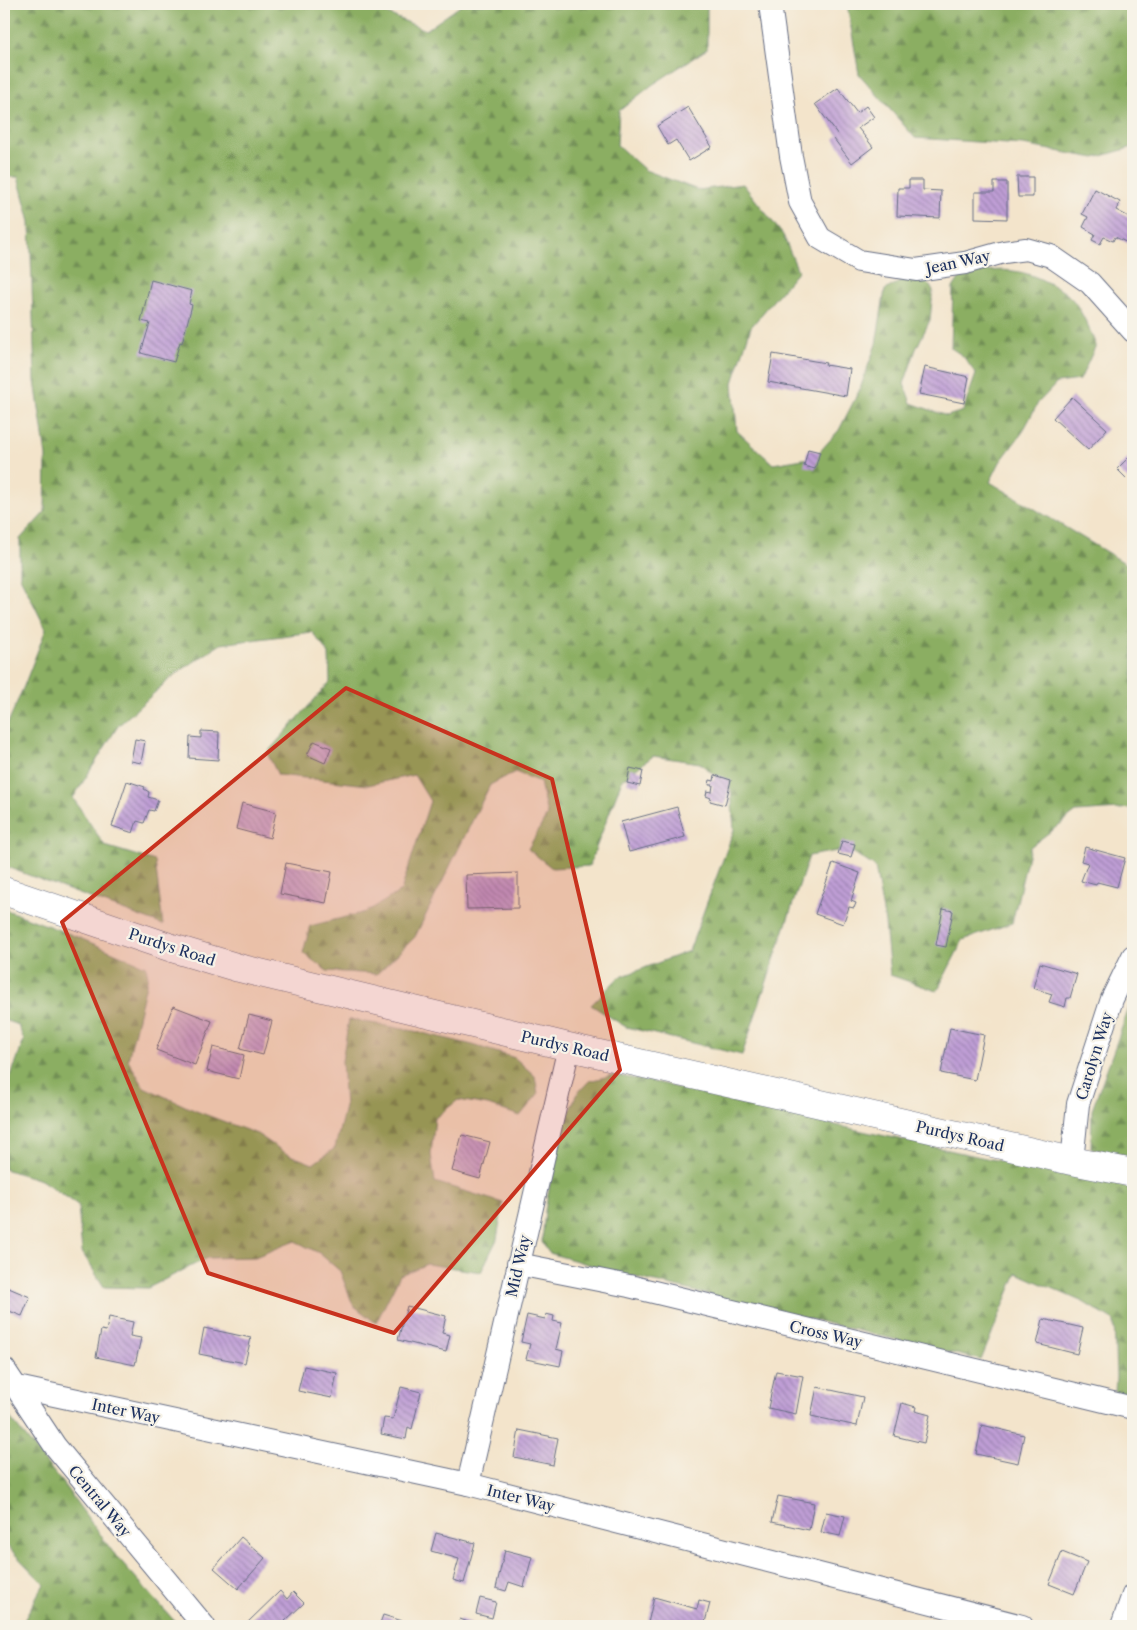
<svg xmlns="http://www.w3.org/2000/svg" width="1137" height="1630" font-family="'Libre Caslon Text',serif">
<defs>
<pattern id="forest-firs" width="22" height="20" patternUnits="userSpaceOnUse" patternTransform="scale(1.25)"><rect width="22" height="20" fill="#8bae62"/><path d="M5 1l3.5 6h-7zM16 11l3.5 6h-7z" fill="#718e54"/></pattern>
<pattern id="building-back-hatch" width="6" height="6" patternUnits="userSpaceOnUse" patternTransform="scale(1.25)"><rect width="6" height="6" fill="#bf9ed5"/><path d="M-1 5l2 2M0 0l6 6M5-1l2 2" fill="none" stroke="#9a81b0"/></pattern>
</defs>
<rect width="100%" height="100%" fill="#f7f3e8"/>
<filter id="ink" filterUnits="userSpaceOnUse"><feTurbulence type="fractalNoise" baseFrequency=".02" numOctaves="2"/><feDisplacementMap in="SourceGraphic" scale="10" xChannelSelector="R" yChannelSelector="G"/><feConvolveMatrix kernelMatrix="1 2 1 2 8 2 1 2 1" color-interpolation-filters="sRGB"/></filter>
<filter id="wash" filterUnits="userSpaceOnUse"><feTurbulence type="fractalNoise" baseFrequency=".0096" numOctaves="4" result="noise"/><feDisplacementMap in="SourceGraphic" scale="20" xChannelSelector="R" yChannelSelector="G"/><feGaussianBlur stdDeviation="1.12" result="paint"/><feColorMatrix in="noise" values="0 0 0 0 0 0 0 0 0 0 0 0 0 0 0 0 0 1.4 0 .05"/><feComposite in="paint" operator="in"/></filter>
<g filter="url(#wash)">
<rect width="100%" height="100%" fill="#f3e4cb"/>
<g fill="url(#forest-firs)" stroke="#536e60">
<path d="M 4,4 L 364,4 L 426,30 L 463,4 L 707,4 L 707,49 L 652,85 L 619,111 L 617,145 L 645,170 L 698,190 L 743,184 L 783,235 L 798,271 L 751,327 L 733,383 L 737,431 L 773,464 L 815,457 L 839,430 L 860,389 L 876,344 L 885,290 L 901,281 L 924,279 L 933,290 L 930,320 L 916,349 L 904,384 L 911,403 L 947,416 L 963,411 L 976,374 L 963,356 L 951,348 L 953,288 L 962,274 C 998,269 1019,266 1052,285 C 1057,288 1064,291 1068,295 C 1080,305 1090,331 1096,345 L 1080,380 L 1057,383 L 1038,403 L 1022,433 L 1000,462 L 990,482 L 1133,568 L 1133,808 L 1076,812 L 1030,847 L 1012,923 L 963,940 L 937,991 L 890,975 L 885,923 L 875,867 L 848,849 L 809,856 L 742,1055 L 626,1027 L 591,1005 L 618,978 L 689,951 L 734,830 L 731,789 L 700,763 L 653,756 L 622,780 L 589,866 L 552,868 L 528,849 L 547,815 L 540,782 L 515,772 L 490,785 L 415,937 L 377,974 L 327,971 L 303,953 L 310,926 L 366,912 L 401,891 L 430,801 L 414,775 L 368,785 L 278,775 L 267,753 L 330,682 L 329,654 L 312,632 L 221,644 L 174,675 L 118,726 L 73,798 L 105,846 L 155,861 L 163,925 L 4,866 L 4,732 L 24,686 L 46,629 L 20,577 L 20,539 L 45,512 L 46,456 L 35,381 L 30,222 L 18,177 L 4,177 Z"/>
<path d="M 847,4 L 1133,4 L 1133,147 L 1095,158 L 1023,145 L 915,138 L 859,74 Z"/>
<path d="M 4,909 L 75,936 L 146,966 L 148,976 L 128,1060 L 144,1087 L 196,1111 L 257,1134 L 287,1154 L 313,1164 L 335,1148 L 345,1107 L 342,1061 L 349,1019 L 414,1031 L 473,1045 L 515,1058 L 535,1076 L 538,1094 L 520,1116 L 488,1105 L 458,1100 L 435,1118 L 431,1154 L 435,1182 L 503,1203 L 497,1239 L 481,1272 L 427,1264 L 400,1275 L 376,1323 L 353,1305 L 340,1271 L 319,1253 L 295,1241 L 255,1257 L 207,1258 L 148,1288 L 104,1287 L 82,1252 L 78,1205 L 41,1180 L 4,1169 L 4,1083 L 11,1076 L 24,1040 L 18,1025 L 4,1020 Z"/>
<path d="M 1133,997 L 1133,1157 L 1091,1148 L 1092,1110 Z"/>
<path d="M 613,1075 L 659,1083 L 762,1109 L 976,1156 L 1133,1188 L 1133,1399 L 1115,1392 L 1116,1378 L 1114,1321 L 1083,1302 L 1017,1273 L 981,1360 L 622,1274 L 549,1253 L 542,1242 L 545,1211 L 551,1178 L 565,1124 L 576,1095 L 589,1081 Z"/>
<path d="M 4,1410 L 64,1485 L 112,1551 L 179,1626 L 21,1626 L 44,1584 L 4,1543 Z"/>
</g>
<g id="blocks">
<g fill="url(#building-back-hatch)">
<path d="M 838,88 L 857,113 L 866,106 L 874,117 L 858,128 L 873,147 L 852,163 L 834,139 L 838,135 L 815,104 Z"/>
<path d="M 688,107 L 712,147 L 689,161 L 676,140 L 668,145 L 657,126 Z"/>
<path d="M 1017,177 L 1033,177 L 1033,197 L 1018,197 Z"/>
<path d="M 909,180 L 923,180 L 923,190 L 941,191 L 940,218 L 897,216 L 898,188 L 909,188 Z"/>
<path d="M 994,182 L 1007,182 L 1007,219 L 975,218 L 975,192 L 994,192 Z"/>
<path d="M 1095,189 L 1120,202 L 1116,210 L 1133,219 L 1133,237 L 1130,244 L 1115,237 L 1113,241 L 1104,237 L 1100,244 L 1092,240 L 1095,234 L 1083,227 L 1088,217 L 1082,214 Z"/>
<path d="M 151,280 L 192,291 L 189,304 L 192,305 L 182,343 L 180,342 L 174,362 L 141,353 L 150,323 L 141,321 Z"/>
<path d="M 773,354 L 826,363 L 825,365 L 850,369 L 846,396 L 768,382 Z"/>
<path d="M 925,367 L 969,377 L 964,403 L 919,394 Z"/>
<path d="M 1072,397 L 1107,429 L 1088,450 L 1053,418 Z"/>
<path d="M 808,449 L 820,452 L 815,469 L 804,466 Z"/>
<path d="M 1133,453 L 1133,485 L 1117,469 Z"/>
<path d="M 201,731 L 219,732 L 218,760 L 189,758 L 190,737 L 201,738 Z"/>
<path d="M 135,739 L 145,741 L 141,763 L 131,761 Z"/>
<path d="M 314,741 L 331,748 L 325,763 L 307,755 Z"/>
<path d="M 630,768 L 643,771 L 640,786 L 627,783 Z"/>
<path d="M 715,775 L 731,780 L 725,805 L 710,801 L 711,798 L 706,796 L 707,791 L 712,792 L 713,785 L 709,785 L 710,780 L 714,781 Z"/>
<path d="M 127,781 L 145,787 L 144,789 L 149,792 L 148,797 L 158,800 L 154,811 L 149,810 L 144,823 L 137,821 L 133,833 L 112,826 Z"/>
<path d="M 242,803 L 276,812 L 270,838 L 236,829 Z"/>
<path d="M 677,807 L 685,837 L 629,852 L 621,822 Z"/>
<path d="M 842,841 L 855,844 L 851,857 L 838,854 Z"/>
<path d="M 1085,847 L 1125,858 L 1117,887 L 1097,882 L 1096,885 L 1081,881 L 1088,863 L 1081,861 Z"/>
<path d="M 286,863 L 332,872 L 326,903 L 280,894 Z"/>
<path d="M 833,863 L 860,873 L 851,901 L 856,903 L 854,908 L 849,907 L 843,924 L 815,914 Z"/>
<path d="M 518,873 L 518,908 L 467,909 L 466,875 Z"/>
<path d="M 943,909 L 953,911 L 946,947 L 936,945 Z"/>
<path d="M 1040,963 L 1077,974 L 1070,998 L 1067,998 L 1065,1007 L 1049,1002 L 1052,994 L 1033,988 Z"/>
<path d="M 173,1006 L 212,1021 L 195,1065 L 156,1050 Z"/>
<path d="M 249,1015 L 272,1021 L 263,1055 L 240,1049 Z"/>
<path d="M 950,1028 L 984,1035 L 975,1080 L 941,1073 Z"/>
<path d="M 213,1047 L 244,1055 L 239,1079 L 207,1071 Z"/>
<path d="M 462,1135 L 490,1142 L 480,1179 L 452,1171 Z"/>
<path d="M 4,1286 L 30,1297 L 22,1316 L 4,1309 Z"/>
<path d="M 407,1306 L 446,1316 L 442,1333 L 450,1335 L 446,1352 L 398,1340 Z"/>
<path d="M 546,1314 L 554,1316 L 553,1321 L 562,1323 L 556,1349 L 563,1351 L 560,1366 L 526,1359 L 530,1344 L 521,1342 L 527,1315 L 545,1319 Z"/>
<path d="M 109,1317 L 133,1322 L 130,1336 L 141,1338 L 135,1365 L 96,1357 L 101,1330 L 106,1331 Z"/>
<path d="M 1043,1319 L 1083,1328 L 1077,1354 L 1037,1344 Z"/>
<path d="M 204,1328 L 251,1338 L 245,1363 L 199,1354 Z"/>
<path d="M 304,1366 L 337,1373 L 332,1398 L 298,1391 Z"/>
<path d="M 776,1371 L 803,1376 L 796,1414 L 768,1408 Z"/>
<path d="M 401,1387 L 421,1392 L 412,1429 L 408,1427 L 406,1439 L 381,1434 L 384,1418 L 393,1419 Z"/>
<path d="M 817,1387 L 863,1397 L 857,1426 L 811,1416 Z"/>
<path d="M 902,1403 L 916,1407 L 915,1411 L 930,1415 L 924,1443 L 894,1436 Z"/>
<path d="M 982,1425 L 1024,1435 L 1018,1463 L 976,1454 Z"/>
<path d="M 519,1430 L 558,1438 L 553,1465 L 514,1457 Z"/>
<path d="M 778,1496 L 814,1503 L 809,1530 L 772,1522 Z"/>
<path d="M 826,1512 L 845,1516 L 840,1536 L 821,1532 Z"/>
<path d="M 436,1533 L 475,1543 L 464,1583 L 453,1580 L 459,1559 L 431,1551 Z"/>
<path d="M 241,1537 L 265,1558 L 238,1589 L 214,1568 Z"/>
<path d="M 505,1550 L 532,1557 L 524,1587 L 509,1582 L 506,1591 L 496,1588 Z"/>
<path d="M 1062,1552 L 1087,1562 L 1074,1594 L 1049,1584 Z"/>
<path d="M 280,1591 L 287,1599 L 293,1592 L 304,1603 L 285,1621 L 290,1626 L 250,1626 L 247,1623 Z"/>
<path d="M 654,1597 L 697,1609 L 699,1600 L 710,1603 L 704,1626 L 658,1626 L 648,1623 Z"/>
<path d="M 480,1598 L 496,1602 L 492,1618 L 476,1614 Z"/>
<path d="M 383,1615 L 409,1623 L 408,1626 L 379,1626 Z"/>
<path d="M 460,1619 L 471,1623 L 470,1626 L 457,1626 Z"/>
</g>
</g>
</g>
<g filter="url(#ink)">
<use href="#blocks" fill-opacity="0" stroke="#676e84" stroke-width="1"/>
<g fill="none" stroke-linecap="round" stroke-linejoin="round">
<defs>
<g id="minor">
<path d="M 770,4 L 791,156 L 800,202 L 820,238 L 859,261 L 916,270 L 965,263 L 1004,252 L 1026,249 L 1051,256 L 1090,283 L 1133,331"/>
<path d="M 1072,1161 L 1078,1104 L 1112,999 L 1133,956"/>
<path d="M 518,1264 L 629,1286 L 1133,1408"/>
<path d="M 4,1369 L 55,1446 L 204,1626"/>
<path d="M 17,1387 L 468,1484 L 1022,1626"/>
<path d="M 468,1484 L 569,1047"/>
<path d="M 1122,1626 L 1133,1595"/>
</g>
<path id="major" d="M 4,891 L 172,948 L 239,968 L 569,1047 L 1072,1161 L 1133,1173"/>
</defs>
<use href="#minor" stroke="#676e84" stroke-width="24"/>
<use href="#major" stroke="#676e84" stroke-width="29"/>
<use href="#minor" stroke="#fff" stroke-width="22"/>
<use href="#major" stroke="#fff" stroke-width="28"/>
</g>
</g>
<path fill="#c8321e" fill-opacity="0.2" stroke="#c8321e" stroke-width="4" stroke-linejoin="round" d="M 346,688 L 552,779 L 620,1070 L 394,1333 L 208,1273 L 62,922 Z"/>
<g text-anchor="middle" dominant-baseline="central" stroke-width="4.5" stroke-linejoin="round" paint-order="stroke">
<g font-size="15" fill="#1b2f5e" stroke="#f7f3e8">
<text transform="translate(958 262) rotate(-12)">Jean Way</text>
<text transform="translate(172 947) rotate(18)">Purdys Road</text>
<text transform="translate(565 1046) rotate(13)">Purdys Road</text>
<text transform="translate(1094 1056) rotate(-73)">Carolyn Way</text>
<text transform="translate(960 1136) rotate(13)">Purdys Road</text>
<text transform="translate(518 1266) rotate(-77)">Mid Way</text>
<text transform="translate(826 1334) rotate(13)">Cross Way</text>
<text transform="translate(126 1411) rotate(12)">Inter Way</text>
<text transform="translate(521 1498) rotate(14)">Inter Way</text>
<text transform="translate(100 1501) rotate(50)">Central Way</text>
</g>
</g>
<rect width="1137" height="1630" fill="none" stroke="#f7f3e8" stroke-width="20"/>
</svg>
